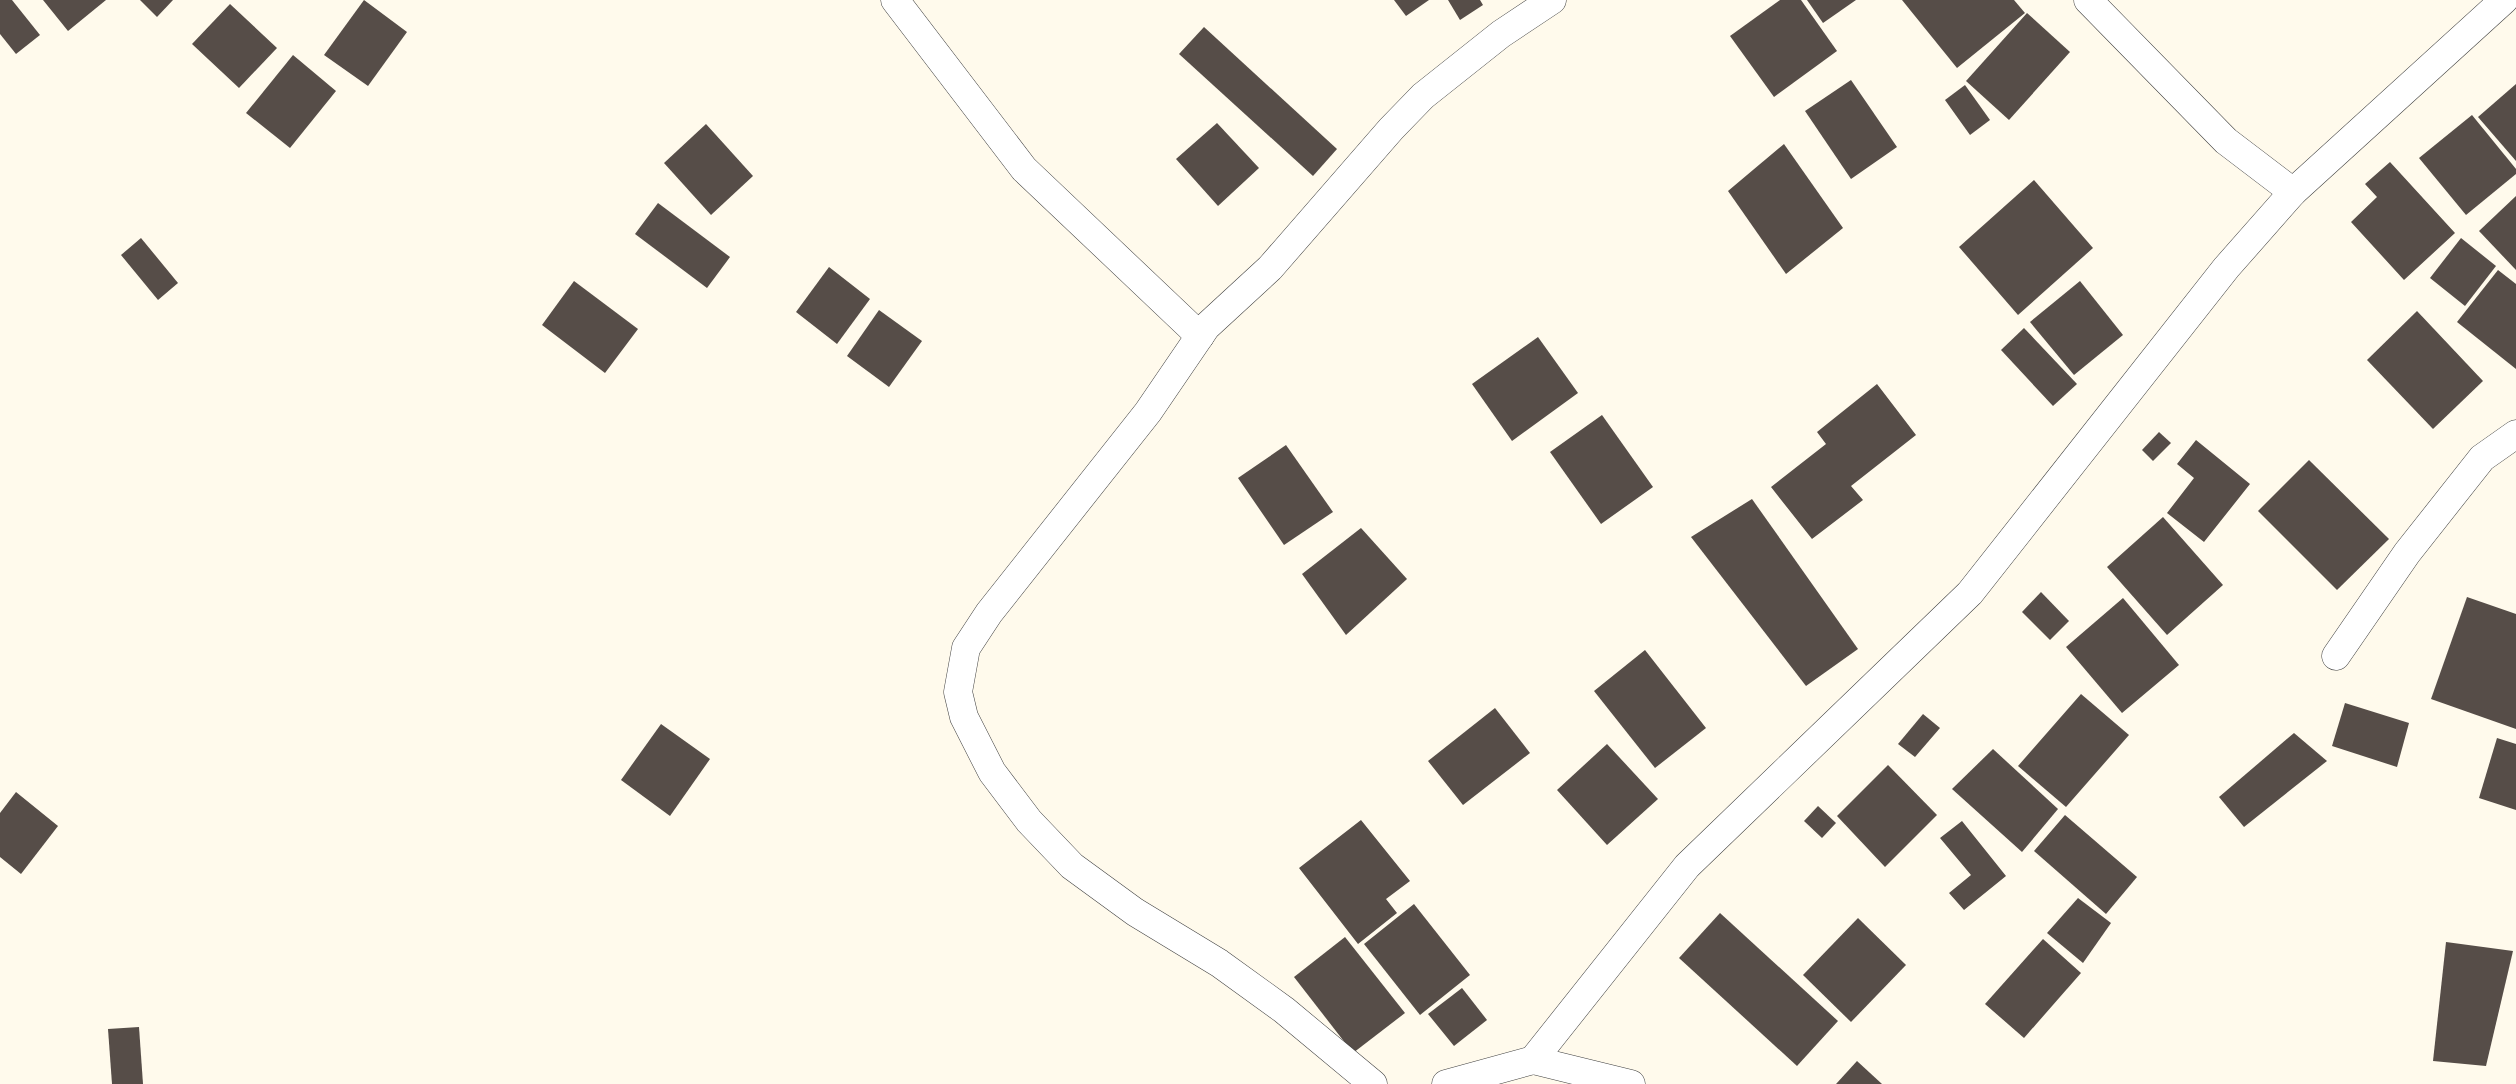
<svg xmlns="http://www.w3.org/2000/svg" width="2516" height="1084" font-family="Bitter,serif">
<rect width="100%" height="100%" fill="#fffaec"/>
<g fill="#564d48">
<path d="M 0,0 L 12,0 L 40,35 L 16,54 L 0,34 Z"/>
<path d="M 43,0 L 106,0 L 68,31 Z"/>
<path d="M 140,0 L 173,0 L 157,17 Z"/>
<path d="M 364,0 L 407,32 L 368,86 L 324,55 Z"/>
<path d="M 1394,0 L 1429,0 L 1406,16 Z"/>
<path d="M 1448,0 L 1480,0 L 1483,5 L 1460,20 Z"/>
<path d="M 1780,0 L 1801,0 L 1837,51 L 1774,97 L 1730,36 Z"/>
<path d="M 1807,0 L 1856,0 L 1823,23 Z"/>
<path d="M 1902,0 L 2014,0 L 2025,13 L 1957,68 Z"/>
<path d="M 230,4 L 277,48 L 239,88 L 192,44 Z"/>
<path d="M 2027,13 L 2070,52 L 2009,120 L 1966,81 Z"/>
<path d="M 1204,27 L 1337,149 L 1313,176 L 1179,54 Z"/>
<path d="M 293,55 L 336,91 L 290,148 L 246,113 Z"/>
<path d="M 1851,80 L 1897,147 L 1851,179 L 1805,111 Z"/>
<path d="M 2516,84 L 2516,161 L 2478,117 Z"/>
<path d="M 1965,85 L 1990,120 L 1970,135 L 1945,100 Z"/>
<path d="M 2472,115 L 2516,169 L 2516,174 L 2466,215 L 2419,158 Z"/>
<path d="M 1217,123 L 1259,168 L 1218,206 L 1176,159 Z"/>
<path d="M 706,124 L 753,176 L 711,215 L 664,163 Z"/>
<path d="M 1784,144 L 1843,228 L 1786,274 L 1728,191 Z"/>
<path d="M 2390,162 L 2455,233 L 2404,280 L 2351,222 L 2377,197 L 2365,184 Z"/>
<path d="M 2034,180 L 2093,248 L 2018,315 L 1959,247 Z"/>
<path d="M 2516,196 L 2516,270 L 2479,231 Z"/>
<path d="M 658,203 L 730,257 L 707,288 L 635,234 Z"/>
<path d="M 141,238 L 178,283 L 158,300 L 121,255 Z"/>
<path d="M 2461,238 L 2496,266 L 2465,306 L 2430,278 Z"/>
<path d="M 829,267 L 870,299 L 837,344 L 796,312 Z"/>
<path d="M 2498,270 L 2516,284 L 2516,369 L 2457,322 Z"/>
<path d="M 574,281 L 638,329 L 605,373 L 542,325 Z"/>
<path d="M 2080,281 L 2123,335 L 2074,375 L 2030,322 Z"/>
<path d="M 879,310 L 922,341 L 889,387 L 847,356 Z"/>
<path d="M 2417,311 L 2483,381 L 2433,429 L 2367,360 Z"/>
<path d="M 2024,328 L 2077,384 L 2053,406 L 2001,350 Z"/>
<path d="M 1538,337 L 1578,393 L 1512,441 L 1472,384 Z"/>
<path d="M 1877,384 L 1916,435 L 1851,486 L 1863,500 L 1812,539 L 1771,487 L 1826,444 L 1817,432 Z"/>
<path d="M 1602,415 L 1653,487 L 1601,524 L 1550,452 Z"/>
<path d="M 2159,432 L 2171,443 L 2153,461 L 2142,450 Z"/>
<path d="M 2196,440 L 2250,484 L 2204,542 L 2167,513 L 2194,478 L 2177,464 Z"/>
<path d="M 1286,445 L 1333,512 L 1284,545 L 1238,478 Z"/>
<path d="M 2309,460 L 2389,539 L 2337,590 L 2258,511 Z"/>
<path d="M 1752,499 L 1858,649 L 1806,686 L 1691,537 Z"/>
<path d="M 2163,517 L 2223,585 L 2167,635 L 2107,567 Z"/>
<path d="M 1361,528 L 1407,579 L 1346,635 L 1302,574 Z"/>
<path d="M 2041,592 L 2069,621 L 2050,640 L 2022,612 Z"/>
<path d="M 2467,597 L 2516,614 L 2516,729 L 2431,699 Z"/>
<path d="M 2123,598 L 2179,665 L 2122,713 L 2066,647 Z"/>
<path d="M 1645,650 L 1706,728 L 1655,768 L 1594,691 Z"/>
<path d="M 2081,694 L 2129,735 L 2066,807 L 2018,766 Z"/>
<path d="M 2345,703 L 2409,723 L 2397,767 L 2332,746 Z"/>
<path d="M 1495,708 L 1530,753 L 1463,805 L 1428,761 Z"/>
<path d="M 1923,714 L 1940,728 L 1915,757 L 1898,744 Z"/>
<path d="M 661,724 L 710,759 L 670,816 L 621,780 Z"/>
<path d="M 2294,733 L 2327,761 L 2244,827 L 2219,797 Z"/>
<path d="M 2497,738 L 2516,744 L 2516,810 L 2479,798 Z"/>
<path d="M 1607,744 L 1658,799 L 1607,845 L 1557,790 Z"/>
<path d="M 1993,749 L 2058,809 L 2022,852 L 1952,789 Z"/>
<path d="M 1888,765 L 1937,815 L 1885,867 L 1837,816 Z"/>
<path d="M 16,792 L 58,826 L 21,874 L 0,857 L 0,813 Z"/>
<path d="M 1818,806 L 1836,823 L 1822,838 L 1804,821 Z"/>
<path d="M 2065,815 L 2137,877 L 2106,914 L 2034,851 Z"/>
<path d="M 1361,820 L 1410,881 L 1386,899 L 1397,913 L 1358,944 L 1299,868 Z"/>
<path d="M 1962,821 L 2006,876 L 1964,910 L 1949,893 L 1971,875 L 1940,838 Z"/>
<path d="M 2078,898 L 2111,923 L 2083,963 L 2047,933 Z"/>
<path d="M 1414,904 L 1470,975 L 1420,1015 L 1364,944 Z"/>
<path d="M 1720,913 L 1838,1021 L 1797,1066 L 1679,958 Z"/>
<path d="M 1858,918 L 1906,965 L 1851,1022 L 1803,975 Z"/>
<path d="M 1345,937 L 1405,1013 L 1353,1053 L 1294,977 Z"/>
<path d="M 2043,939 L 2081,973 L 2024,1038 L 1985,1004 Z"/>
<path d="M 2446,942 L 2513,951 L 2486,1066 L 2433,1061 Z"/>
<path d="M 1462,988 L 1487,1020 L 1454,1046 L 1428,1014 Z"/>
<path d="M 139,1027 L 143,1084 L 112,1084 L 108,1029 Z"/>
<path d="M 1857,1061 L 1882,1084 L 1836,1084 Z"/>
</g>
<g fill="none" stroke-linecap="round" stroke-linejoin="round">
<defs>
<g id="minor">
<path d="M 895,0 L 1024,169 L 1200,336"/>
<path d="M 2088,0 L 2226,141 L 2293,192"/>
<path d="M 2336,656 L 2407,553 L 2482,458 L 2516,434"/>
<path d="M 1533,1060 L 1631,1084"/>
<path d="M 1373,1084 L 1284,1010 L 1219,963 L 1135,912 L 1072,866 L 1029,821 L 992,772 L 964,717 L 958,692 L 966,648 L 989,613 L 1148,412 L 1206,327 L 1270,268 L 1391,129 L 1423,96 L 1501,34 L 1552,0"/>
<path d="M 1446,1084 L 1533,1060 L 1687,866 L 1970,593 L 2226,268 L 2293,192 L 2504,0"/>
</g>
</defs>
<use href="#minor" stroke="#404040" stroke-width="29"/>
<use href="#minor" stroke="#fff" stroke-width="28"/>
</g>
</svg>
